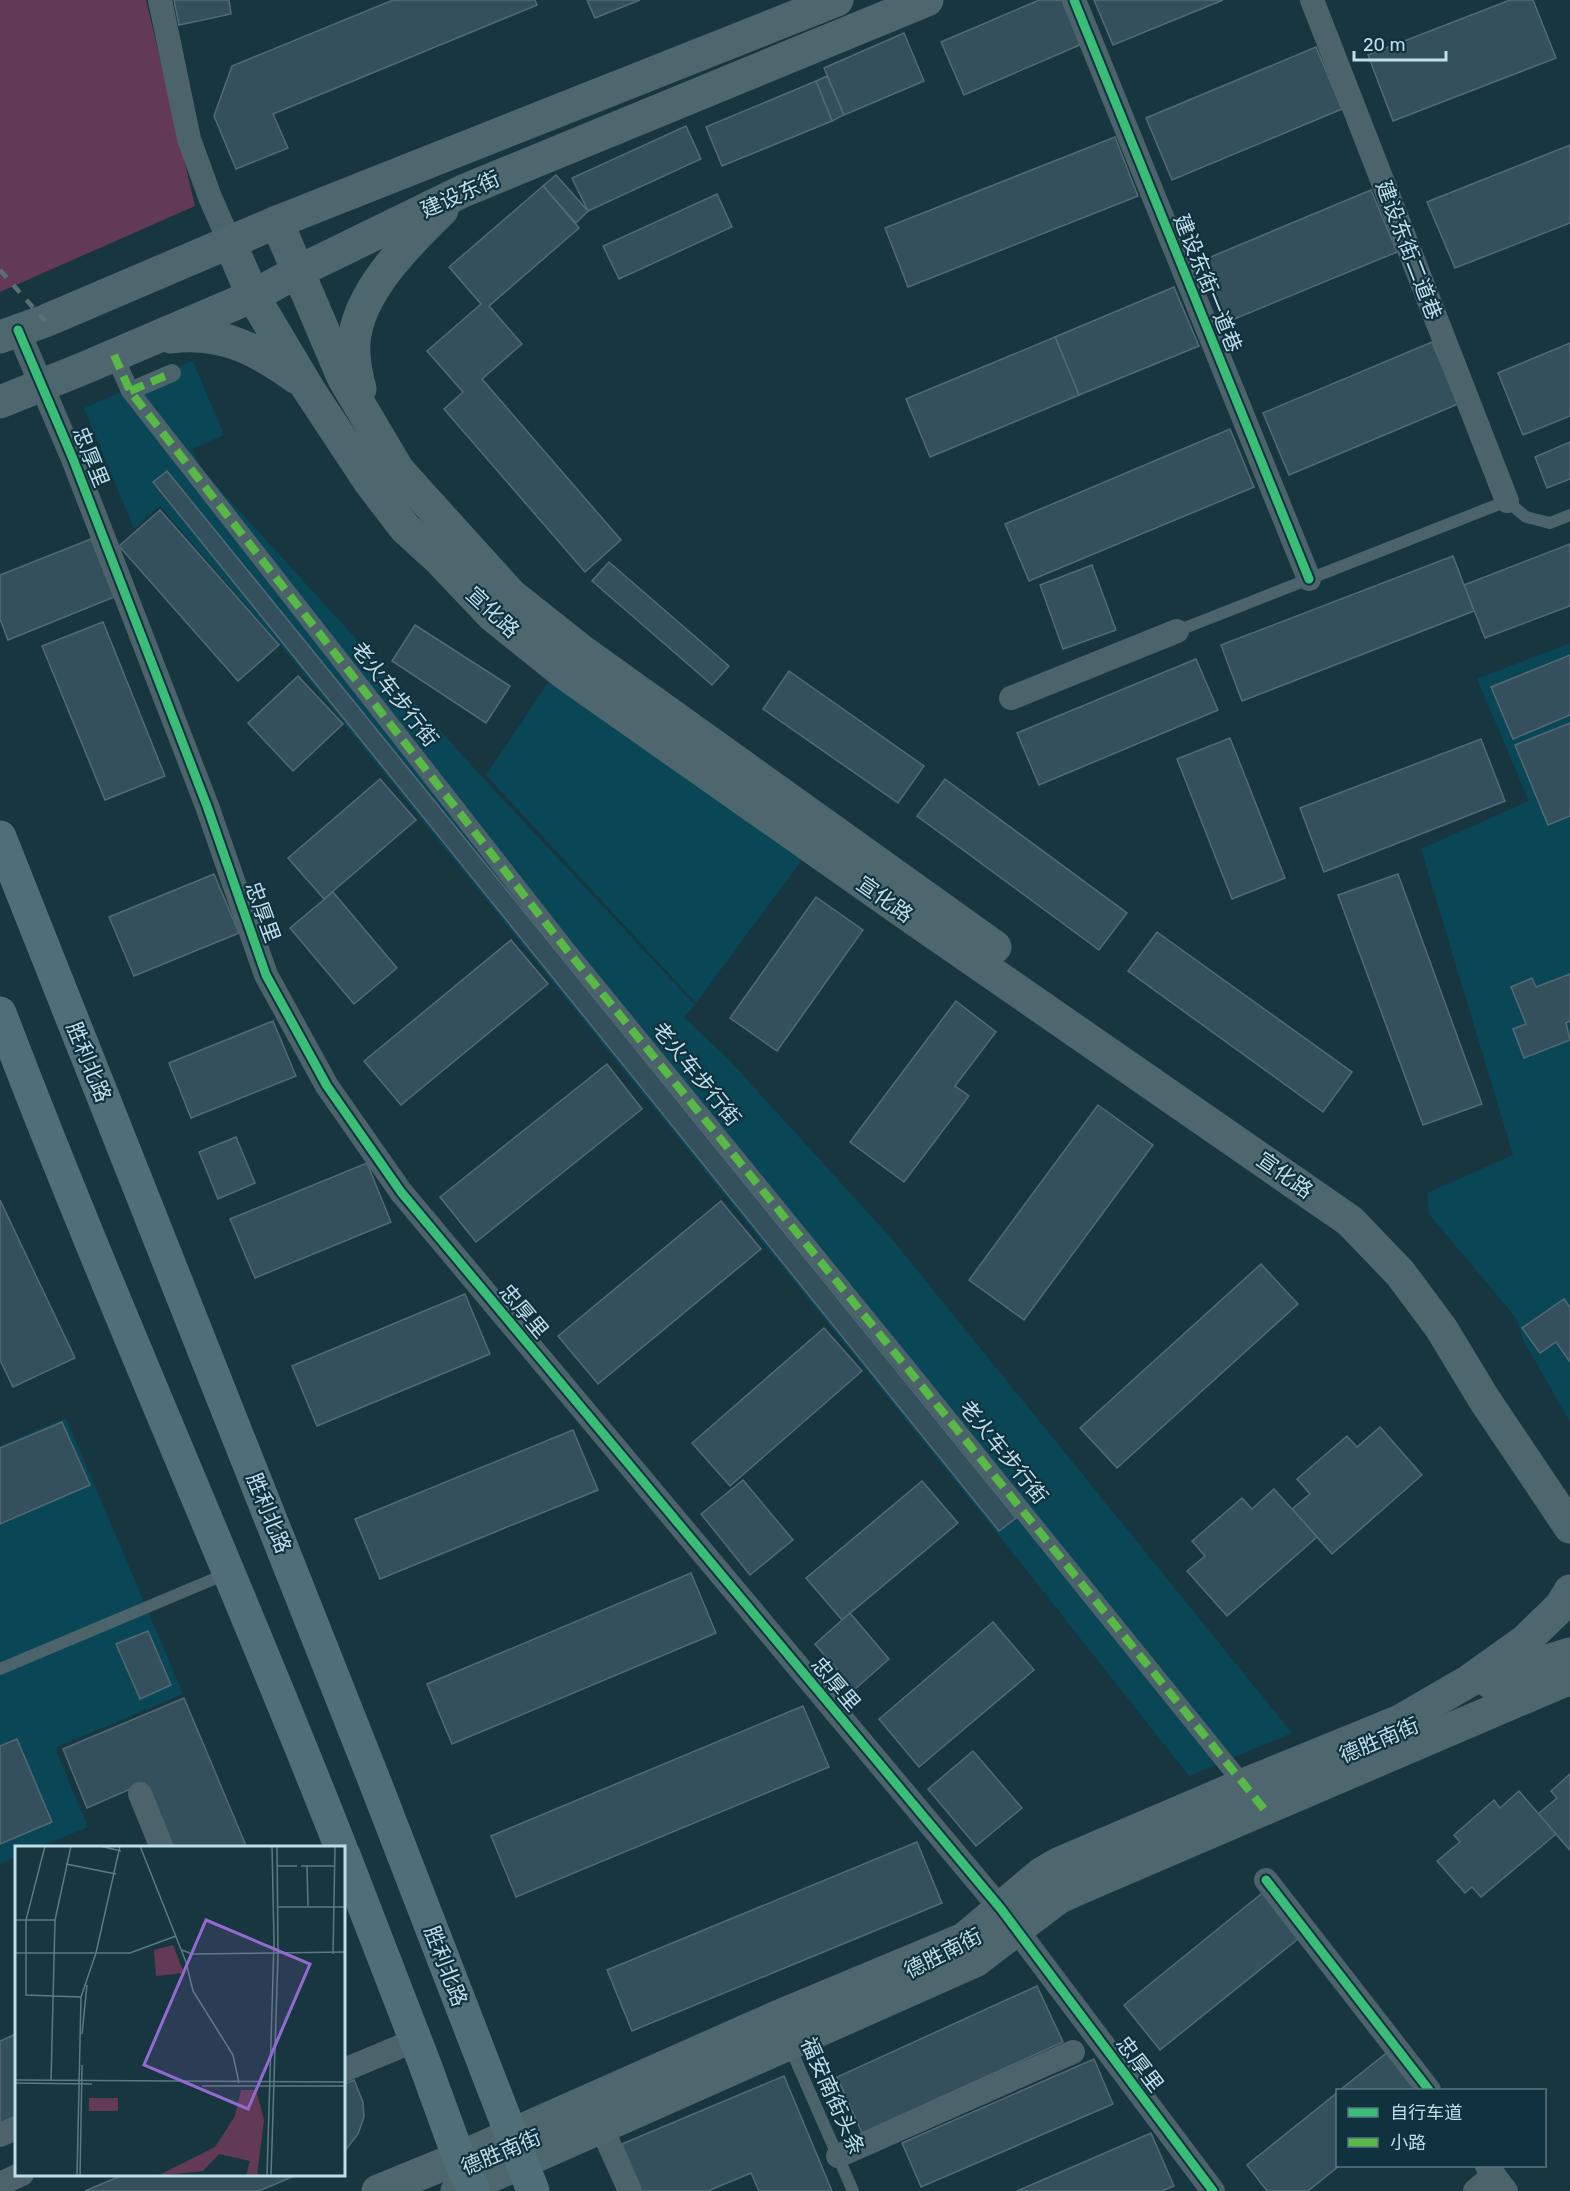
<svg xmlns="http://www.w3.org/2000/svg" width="1570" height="2191" font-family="Rubik,'Noto Sans SC',sans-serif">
<rect width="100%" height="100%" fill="#18363f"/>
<g fill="#094656">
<path d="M 193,361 L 224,435 L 192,449 L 202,470 L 484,779 L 695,1005 L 684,1017 L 730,1061 L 891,1238 L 1292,1733 L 1189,1776 L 997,1533 L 283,648 L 160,506 L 134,529 L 84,408 Z"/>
<path d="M 1570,643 L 1570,1422 L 1523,1340 L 1516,1318 L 1429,1214 L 1427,1193 L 1513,1155 L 1421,849 L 1529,801 L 1477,679 Z"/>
<path d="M 551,678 L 802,860 L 696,1003 L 486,775 Z"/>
<path d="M 66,1418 L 183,1694 L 55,1748 L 88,1827 L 39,1847 L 16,1848 L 16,1857 L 0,1864 L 0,1446 Z"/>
</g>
<path fill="#623a56" d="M 0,0 L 146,0 L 195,206 L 0,292 Z"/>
<g fill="#34505d" stroke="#536a75" stroke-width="1.5">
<path d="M 174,0 L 229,0 L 231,14 L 179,25 Z"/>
<path d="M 393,0 L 535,0 L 537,5 L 273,114 L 288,148 L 236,169 L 214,116 L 232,66 Z"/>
<path d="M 587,0 L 640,0 L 595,18 Z"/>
<path d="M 1039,0 L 1064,0 L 1082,44 L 964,95 L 941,42 Z"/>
<path d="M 1094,0 L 1223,0 L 1113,45 Z"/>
<path d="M 1510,0 L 1533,0 L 1556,58 L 1393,121 L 1368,55 Z"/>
<path d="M 904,33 L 924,81 L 844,115 L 824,68 Z"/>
<path d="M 1316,47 L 1342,109 L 1172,180 L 1146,118 Z"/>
<path d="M 827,76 L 844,115 L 832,121 L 816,81 Z"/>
<path d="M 816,81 L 832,121 L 722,166 L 706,127 Z"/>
<path d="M 686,126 L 701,159 L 588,211 L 572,178 Z"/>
<path d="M 1115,137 L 1138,196 L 908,287 L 885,228 Z"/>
<path d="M 1570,145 L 1570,223 L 1455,268 L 1427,202 Z"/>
<path d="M 556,175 L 588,211 L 576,223 L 543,186 Z"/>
<path d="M 543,186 L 579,228 L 489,306 L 522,344 L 482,379 L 621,540 L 585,572 L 444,409 L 463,392 L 427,351 L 481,304 L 449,267 Z"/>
<path d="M 1371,190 L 1397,252 L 1227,322 L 1201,261 Z"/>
<path d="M 717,194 L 732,227 L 619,279 L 603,246 Z"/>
<path d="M 1174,287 L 1199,346 L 1079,395 L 1055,337 Z"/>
<path d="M 1055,337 L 1079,395 L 930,457 L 906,399 Z"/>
<path d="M 1432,342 L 1458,404 L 1289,475 L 1263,413 Z"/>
<path d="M 1570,343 L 1570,416 L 1523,435 L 1498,373 Z"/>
<path d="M 1230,429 L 1254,487 L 1029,581 L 1005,524 Z"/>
<path d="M 1570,442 L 1570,479 L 1547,488 L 1535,457 Z"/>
<path d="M 167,471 L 1016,1518 L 999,1531 L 153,482 Z"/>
<path d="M 160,510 L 279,645 L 238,681 L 119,546 Z"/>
<path d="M 91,539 L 114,597 L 8,640 L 0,619 L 0,575 Z"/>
<path d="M 1570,544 L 1570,606 L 1485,638 L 1464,585 Z"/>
<path d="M 1453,556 L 1474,611 L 1242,701 L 1221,645 Z"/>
<path d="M 609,562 L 729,666 L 712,685 L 592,581 Z"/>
<path d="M 1092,565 L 1116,630 L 1063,649 L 1040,585 Z"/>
<path d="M 103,622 L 165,776 L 105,800 L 42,646 Z"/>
<path d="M 415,625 L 510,686 L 486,723 L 392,661 Z"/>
<path d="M 1570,655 L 1570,715 L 1513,739 L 1491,687 Z"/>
<path d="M 1196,659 L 1218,710 L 1039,785 L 1017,733 Z"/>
<path d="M 789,671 L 924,766 L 898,803 L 763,709 Z"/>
<path d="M 298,676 L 343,724 L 293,771 L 248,723 Z"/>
<path d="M 1570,723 L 1570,816 L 1548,825 L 1515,745 Z"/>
<path d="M 1230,738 L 1285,878 L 1232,899 L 1177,759 Z"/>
<path d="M 1481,739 L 1505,801 L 1324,872 L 1300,808 Z"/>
<path d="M 380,779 L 416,820 L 324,899 L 288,858 Z"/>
<path d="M 945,779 L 1127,913 L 1099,950 L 917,816 Z"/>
<path d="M 214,874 L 239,933 L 134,976 L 109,917 Z"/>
<path d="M 1398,874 L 1482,1104 L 1423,1125 L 1338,895 Z"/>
<path d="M 333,892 L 397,968 L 354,1004 L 290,928 Z"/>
<path d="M 816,897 L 863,930 L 777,1051 L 730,1018 Z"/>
<path d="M 1157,932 L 1352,1072 L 1323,1112 L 1128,971 Z"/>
<path d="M 511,940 L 548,984 L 401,1105 L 364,1061 Z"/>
<path d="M 1570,974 L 1570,1021 L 1566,1023 L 1570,1040 L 1524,1058 L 1513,1029 L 1526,1024 L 1511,987 L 1532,978 L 1536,987 Z"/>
<path d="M 956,1001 L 996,1032 L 955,1086 L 969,1096 L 904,1182 L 850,1142 Z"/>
<path d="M 273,1021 L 296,1076 L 191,1118 L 169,1063 Z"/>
<path d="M 607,1064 L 642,1109 L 476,1242 L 440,1197 Z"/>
<path d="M 1098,1105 L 1153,1145 L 1024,1320 L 969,1280 Z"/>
<path d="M 236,1137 L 255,1183 L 218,1199 L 199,1152 Z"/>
<path d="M 367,1163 L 391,1222 L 255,1278 L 230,1219 Z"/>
<path d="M 0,1200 L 75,1358 L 13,1387 L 0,1360 Z"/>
<path d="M 721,1201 L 761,1249 L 598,1384 L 558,1336 Z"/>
<path d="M 1261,1264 L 1298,1304 L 1117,1468 L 1080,1428 Z"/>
<path d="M 465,1294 L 490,1354 L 317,1426 L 292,1366 Z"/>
<path d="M 1564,1299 L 1570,1307 L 1570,1362 L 1556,1342 L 1540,1353 L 1522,1328 Z"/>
<path d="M 824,1328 L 862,1371 L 730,1486 L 692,1443 Z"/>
<path d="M 62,1422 L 90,1485 L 0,1524 L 0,1448 Z"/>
<path d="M 1380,1427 L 1422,1475 L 1332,1554 L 1292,1509 L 1310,1494 L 1297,1479 L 1347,1436 L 1357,1447 Z"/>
<path d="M 573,1430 L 598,1490 L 380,1579 L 355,1519 Z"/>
<path d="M 743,1480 L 793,1540 L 750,1575 L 701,1514 Z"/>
<path d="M 922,1481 L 958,1523 L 842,1620 L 806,1578 Z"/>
<path d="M 1274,1489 L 1317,1537 L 1227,1616 L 1187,1571 L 1205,1556 L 1192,1541 L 1242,1498 L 1252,1509 Z"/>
<path d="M 691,1573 L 716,1633 L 452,1744 L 427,1684 Z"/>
<path d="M 850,1613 L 889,1659 L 854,1690 L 815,1644 Z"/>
<path d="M 993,1622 L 1034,1670 L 919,1767 L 879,1719 Z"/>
<path d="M 148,1631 L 171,1685 L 140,1699 L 116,1644 Z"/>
<path d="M 184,1698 L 247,1848 L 171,1848 L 144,1783 L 87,1808 L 63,1749 Z"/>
<path d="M 803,1706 L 829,1767 L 516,1897 L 491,1836 Z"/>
<path d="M 17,1739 L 52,1822 L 0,1844 L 0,1746 Z"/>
<path d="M 973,1751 L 1022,1808 L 976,1846 L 928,1789 Z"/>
<path d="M 1570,1774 L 1570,1850 L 1538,1814 L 1557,1798 L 1551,1791 Z"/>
<path d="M 1519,1791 L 1556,1834 L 1481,1897 L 1472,1887 L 1465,1893 L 1437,1861 L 1460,1842 L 1454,1835 L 1494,1800 L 1500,1808 Z"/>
<path d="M 917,1842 L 942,1903 L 632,2031 L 607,1970 Z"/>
<path d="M 1266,1890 L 1303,1935 L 1160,2050 L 1124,2005 Z"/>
<path d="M 1037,1986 L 1063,2042 L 862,2133 L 837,2077 Z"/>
<path d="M 16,2034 L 16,2117 L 0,2124 L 0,2041 Z"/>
<path d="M 1389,2051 L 1421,2090 L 1340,2090 Z"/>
<path d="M 1094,2059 L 1113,2104 L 921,2187 L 902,2143 Z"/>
<path d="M 784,2076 L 832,2191 L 759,2191 L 751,2173 L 708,2191 L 641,2191 L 622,2144 Z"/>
<path d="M 354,2080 L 363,2102 L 364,2117 L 358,2134 L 344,2152 L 344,2084 Z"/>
<path d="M 1338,2092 L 1338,2166 L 1339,2166 L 1308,2191 L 1267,2191 L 1247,2165 Z"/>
<path d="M 1151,2133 L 1174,2186 L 1162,2191 L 1017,2191 Z"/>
<path d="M 125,2174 L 299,2174 L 259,2191 L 85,2191 Z"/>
</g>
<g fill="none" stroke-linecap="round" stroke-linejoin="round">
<g stroke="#4c636b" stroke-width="12">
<path d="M 1177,631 L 1507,501 L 1526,517 L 1550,523 L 1570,515"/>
<path d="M 0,1669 L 228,1573"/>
<path d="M 789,2045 L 853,2191"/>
</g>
<g stroke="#4c636b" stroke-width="18">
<path d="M 114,355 L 130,391 L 566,949 L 899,1358 L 1247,1789"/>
<path d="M 130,391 L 172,373"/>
</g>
<g stroke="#4c636b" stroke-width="24">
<path d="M 160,0 L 189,139 L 210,197 L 230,243"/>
<path d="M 1074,0 L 1309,579"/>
<path d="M 1312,0 L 1507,501"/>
<path d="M 18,330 L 73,459 L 207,806 L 266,975 L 327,1086 L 401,1192 L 1001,1909 L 1213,2191"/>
<path d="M 1011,698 L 1177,631"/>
<path d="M 140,1794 L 162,1848"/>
<path d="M 1266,1880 L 1429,2090"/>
<path d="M 344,2070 L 416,2040"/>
<path d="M 595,2113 L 630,2191"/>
<path d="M 0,2135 L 16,2128"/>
<path d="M 838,2156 L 1073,2052"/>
<path d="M 1487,2166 L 1506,2191"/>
<path d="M 0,2184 L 22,2174"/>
<path d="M 1475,2191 L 1494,2175"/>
</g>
<g stroke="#4e676f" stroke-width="33">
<path d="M 277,222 L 343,377 L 398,470 L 511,595 L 583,652 L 995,947"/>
<path d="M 230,243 L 253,296 L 309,390 L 369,481 L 405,528 L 438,558 L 492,615 L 564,673 L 914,919 L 1350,1221 L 1400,1273 L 1441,1328 L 1484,1399 L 1570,1527"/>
<path d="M 0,337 L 45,321 L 277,222 L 837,0"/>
<path d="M 171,337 C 221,330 258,350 297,378"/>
<path d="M 360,389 C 356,374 353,359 354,343 C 357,293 408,243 442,210"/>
<path d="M 0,402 L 82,369 L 253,296 L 297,272 L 463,191 L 927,0"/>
<path d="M 1490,1682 L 1517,1670 L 1570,1654"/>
<path d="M 378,2191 L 459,2158 L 777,2017 L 964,1939 L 1041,1874 L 1058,1864 L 1231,1790 L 1400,1721 L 1469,1681 L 1525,1641 L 1561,1606 L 1570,1591"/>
<path d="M 457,2191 L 975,1961 L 1058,1898 L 1075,1890 L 1563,1681 L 1570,1680"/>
</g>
<g stroke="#506e78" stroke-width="33">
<path d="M 0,837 L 373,1777 L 533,2191"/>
<path d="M 0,1013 C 107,1294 231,1568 341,1848"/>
<path d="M 344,1855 L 424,2062 L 459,2158 L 474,2191"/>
</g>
<path stroke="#597077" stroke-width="4.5" stroke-dasharray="10 10" stroke-linecap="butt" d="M 0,270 L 45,321"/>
<g stroke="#58b947" stroke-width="8" stroke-dasharray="15 8" stroke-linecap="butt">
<path d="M 114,355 L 130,391 L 566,949 L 899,1358 L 1264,1809"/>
<path d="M 130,391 L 172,373"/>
</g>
<defs>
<g id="cycleway">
<path d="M 1074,0 L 1309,579"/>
<path d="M 18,330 L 73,459 L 207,806 L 266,975 L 327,1086 L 401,1192 L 1001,1909 L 1213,2191"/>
<path d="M 1266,1880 L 1429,2090"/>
</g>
</defs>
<use href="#cycleway" stroke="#10323e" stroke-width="13"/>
<use href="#cycleway" stroke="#3abd76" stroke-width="9"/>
</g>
<g text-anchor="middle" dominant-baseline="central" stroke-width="4.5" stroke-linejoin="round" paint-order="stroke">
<g font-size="21" fill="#bfdeeb" stroke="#10323e">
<text transform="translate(460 194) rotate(-24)">建设东街</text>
<text transform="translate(1409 250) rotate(69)">建设东街二道巷</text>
<text transform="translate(1208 283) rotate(68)">建设东街一道巷</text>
<text transform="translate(91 457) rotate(68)">忠厚里</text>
<text transform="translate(493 612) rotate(43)">宣化路</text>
<text transform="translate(395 694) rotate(52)">老火车步行街</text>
<text transform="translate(885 899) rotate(35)">宣化路</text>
<text transform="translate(263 912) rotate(70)">忠厚里</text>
<text transform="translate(89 1062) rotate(68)">胜利北路</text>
<text transform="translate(697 1074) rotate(51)">老火车步行街</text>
<text transform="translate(1285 1175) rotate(35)">宣化路</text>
<text transform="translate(524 1311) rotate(50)">忠厚里</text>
<text transform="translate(1004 1452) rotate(51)">老火车步行街</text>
<text transform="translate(269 1513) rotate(68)">胜利北路</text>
<text transform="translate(836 1684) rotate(50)">忠厚里</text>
<text transform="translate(1379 1740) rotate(-23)">德胜南街</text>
<text transform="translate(943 1953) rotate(-27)">德胜南街</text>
<text transform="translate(446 1966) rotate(69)">胜利北路</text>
<text transform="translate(1140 2064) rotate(53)">忠厚里</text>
<text transform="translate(833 2096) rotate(66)">福安南街头条</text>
<text transform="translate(501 2152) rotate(-23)">德胜南街</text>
</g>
</g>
<g transform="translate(15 1846)">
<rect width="330" height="330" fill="#18363f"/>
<path d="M 158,99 L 169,127 L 141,130 L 139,104 ZM 226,244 L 241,244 L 249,274 L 242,330 L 231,330 L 235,315 L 204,308 L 188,325 L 142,330 L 200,301 L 220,270 ZM 74,252 L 103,252 L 103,265 L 74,265 Z" fill="#623a56"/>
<path fill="none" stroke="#5b7984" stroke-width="1.5" d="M 30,0 L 11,74 L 11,149 L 66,151M 85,0 L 106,5M 125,0 L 171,116 L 178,145 L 218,209 L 224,237M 51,18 L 101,28M 263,20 L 282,20M 286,20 L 319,20M 292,20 L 293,60M 263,61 L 330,61M 0,74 L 40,74M 167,104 L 177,108 L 330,106M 0,107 L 115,107 L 161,90M 318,108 L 320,0M 67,188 L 72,139M 0,234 L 330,236M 36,235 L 40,74 L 56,0M 0,237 L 77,238M 187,240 L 330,240M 62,330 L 66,151 L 81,107 L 105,0M 65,330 L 67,219M 252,330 L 259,96 L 257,0M 256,330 L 263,108 L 262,0"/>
<path fill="#936ace" fill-opacity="0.15" stroke="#936ace" stroke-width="3" d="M 191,74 L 295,118 L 233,263 L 129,219 Z"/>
<rect width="330" height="330" fill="none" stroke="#bfdeeb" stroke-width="3"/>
</g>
<rect x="1336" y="2089" width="210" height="78" fill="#10323e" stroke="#567783" stroke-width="1.5"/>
<rect x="1348" y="2108" width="30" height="9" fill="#3abd76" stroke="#567783" stroke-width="1.5"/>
<text x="1390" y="2119" font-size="18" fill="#bfdeeb">自行车道</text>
<rect x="1348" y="2138" width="30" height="9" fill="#58b947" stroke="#567783" stroke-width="1.5"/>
<text x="1390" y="2149" font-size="18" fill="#bfdeeb">小路</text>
<path d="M1354 51v9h92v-9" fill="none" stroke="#bfdeeb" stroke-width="3"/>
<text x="1363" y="51" font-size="18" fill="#bfdeeb" stroke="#10323e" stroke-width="4.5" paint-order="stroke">20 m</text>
</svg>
